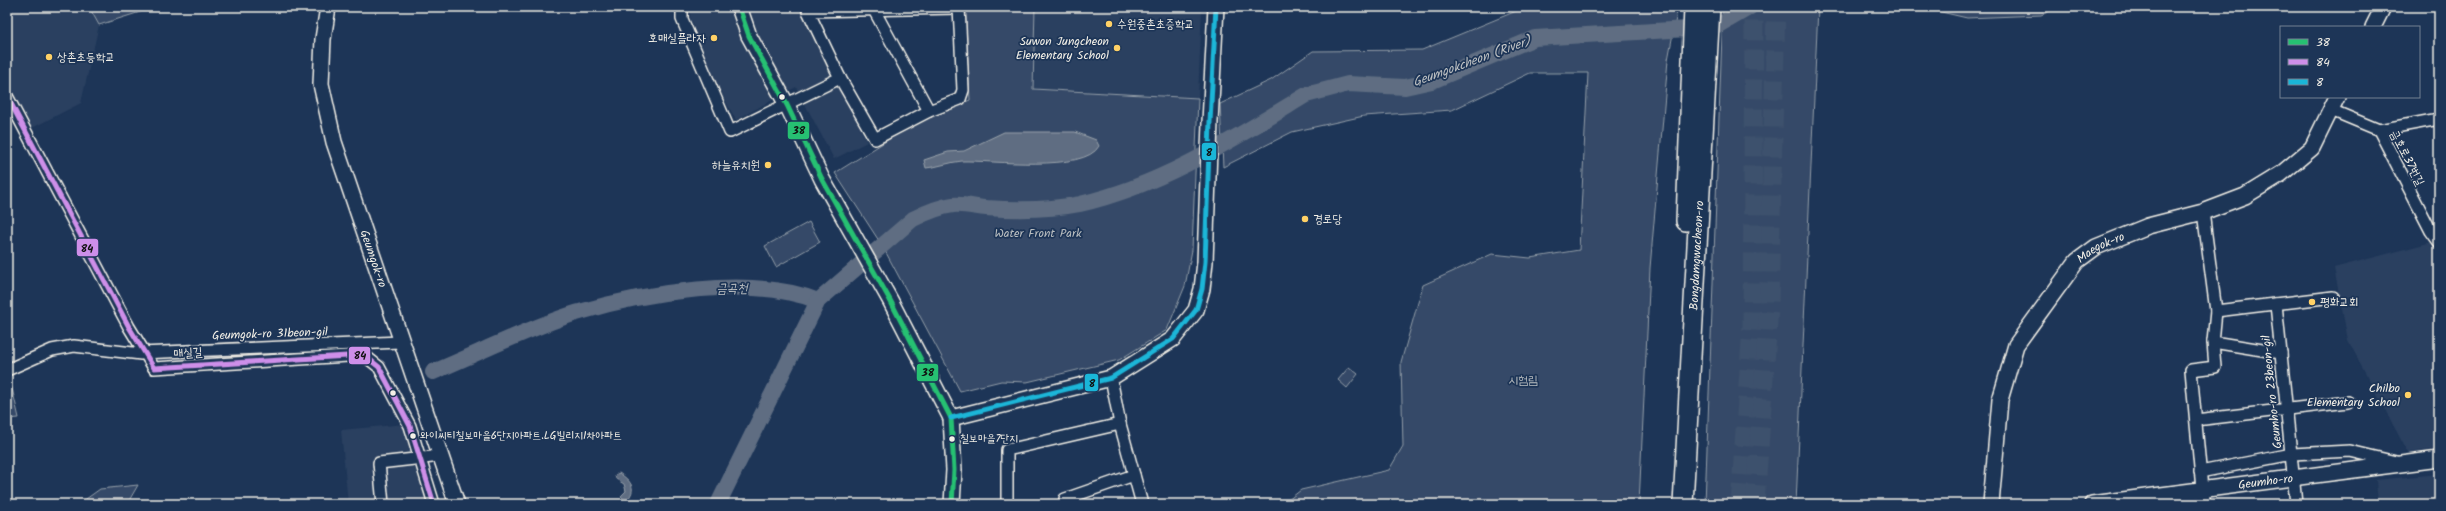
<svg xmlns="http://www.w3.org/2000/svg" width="2446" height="511" font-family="Kalam,'Poor Story',sans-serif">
<rect width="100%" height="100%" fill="#1d3557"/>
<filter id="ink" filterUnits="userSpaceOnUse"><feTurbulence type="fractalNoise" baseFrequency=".025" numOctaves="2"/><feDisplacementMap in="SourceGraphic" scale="8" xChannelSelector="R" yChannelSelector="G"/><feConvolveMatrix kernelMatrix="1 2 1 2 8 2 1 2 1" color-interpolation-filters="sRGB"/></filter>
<g filter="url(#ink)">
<g fill="#2a4060">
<path d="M 7,7 L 89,7 L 99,25 L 81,103 L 28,130 L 7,89 Z"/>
<path d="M 690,7 L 800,7 L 867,142 L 834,159 L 796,87 L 736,120 L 716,84 L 690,17 Z"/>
<path d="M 1035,7 L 1202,7 L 1198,98 L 1033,89 Z"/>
<path d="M 2432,242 L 2439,252 L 2439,449 L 2408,453 L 2348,340 L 2334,268 Z"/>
<path d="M 406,424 L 434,504 L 348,504 L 341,430 Z"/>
<path d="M 2439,474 L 2439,504 L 2378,504 L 2376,480 Z"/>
</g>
<g fill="#354a67" stroke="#949ea8">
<path d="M 89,7 L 156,7 L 99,25 Z"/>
<path d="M 965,7 L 1035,7 L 1033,89 L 1198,98 L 1192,250 L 1185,286 L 1167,330 L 1119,360 L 1027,382 L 1001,381 L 960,391 L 883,247 L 835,173 L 920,120 L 970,100 Z"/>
<path d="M 1526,7 L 1678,7 L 1668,60 L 1650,268 L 1639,504 L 1283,504 L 1301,490 L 1389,470 L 1403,446 L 1401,362 L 1423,285 L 1492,254 L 1530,258 L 1579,250 L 1588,73 L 1530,73 L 1452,110 L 1364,116 L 1292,132 L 1223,167 L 1220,104 L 1271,80 L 1313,51 L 1422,50 Z"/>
<path d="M 1723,7 L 1818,7 L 1796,504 L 1705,504 Z"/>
<path d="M 1920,7 L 2059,7 L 2041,15 L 1967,18 Z"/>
<path d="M 809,222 L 820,242 L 776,267 L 765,246 Z"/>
<path d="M 1349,367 L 1358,374 L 1347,388 L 1338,380 Z"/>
<path d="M 7,371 L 8,371 L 19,418 L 7,419 Z"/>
<path d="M 138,485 L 127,504 L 79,504 L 100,489 Z"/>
</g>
<g fill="#5e6d82" stroke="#9aa2ab">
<path d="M 1004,132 L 1075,132 L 1096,140 L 1099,146 C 1085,173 990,160 962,161 C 950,162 938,167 926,168 L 924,160 L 948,152 L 964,151 Z"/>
<path d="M 619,473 C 631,481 638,489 626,501 L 621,496 L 626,491 L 624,484 L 616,479 L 615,475 Z"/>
</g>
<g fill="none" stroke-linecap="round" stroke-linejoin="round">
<g stroke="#5e6d82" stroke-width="16">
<path d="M 433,372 C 479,353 528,328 576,313 C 643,293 752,274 818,301"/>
<path d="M 718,504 L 818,301 L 913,219 C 925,213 938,207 953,205 C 964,204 975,207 986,208 C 1016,210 1050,210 1080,204 C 1163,185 1235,138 1306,95 L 1348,84 L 1405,87 L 1432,81 L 1535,38 L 1705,28 L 1721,24 L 1750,7"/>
</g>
<g stroke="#3d516d" stroke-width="19" stroke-dasharray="19 10" stroke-linecap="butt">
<path d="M 1740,504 L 1752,325 L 1754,7"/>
<path d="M 1755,504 L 1769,308 L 1776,7"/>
</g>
<defs>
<g id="street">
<path d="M 682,7 L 682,19 L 730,132 L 840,78"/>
<path d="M 808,7 L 808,11 L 840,78 L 875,139 L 929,111 L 960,99 L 963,90 L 959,7"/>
<path d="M 874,10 L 929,111"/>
<path d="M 808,11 L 959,8"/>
<path d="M 7,96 L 129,327 L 154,368 L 364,355 L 379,367 L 410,426 L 434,504"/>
<path d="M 2331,110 L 2379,130 L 2431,231 L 2439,242"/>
<path d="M 2379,130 L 2439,119"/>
<path d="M 2203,212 L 2216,311 L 2213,342 L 2215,367 L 2191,370 L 2202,489 L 2205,504"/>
<path d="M 2276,304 L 2296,504"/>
<path d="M 2216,311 L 2333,297"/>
<path d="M 2213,342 L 2281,353"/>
<path d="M 140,353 L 400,342"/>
<path d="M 7,370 L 52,350 L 74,346 L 141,354"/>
<path d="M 1111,378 L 1120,424 L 1142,504"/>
<path d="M 2196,420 L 2348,402"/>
<path d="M 2200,472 L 2292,454 L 2350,451 L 2396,462"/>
<path d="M 383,504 L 379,463 L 441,456"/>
<path d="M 1007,504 L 1007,450 L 1120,424"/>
<path d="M 1065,504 L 1065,499 L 1134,475"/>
</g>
<g id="secondary">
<path id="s1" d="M 328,7 L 323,39 L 321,84 L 334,142 L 457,504"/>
<path d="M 739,7 L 749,36 L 787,105 L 822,179 L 890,300 L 951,418 L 954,470 L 952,504"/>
<path d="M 2373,27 L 2383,7"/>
<path d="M 951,418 L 1111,378 L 1173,339 L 1196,310 L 1202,289 L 1205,262 L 1210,122 L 1216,7"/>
<path id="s2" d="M 1991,504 L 2000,400 L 2016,345 L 2077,261 L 2096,247 L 2148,226 L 2203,212 L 2245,196 L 2281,174 L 2312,148 L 2337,97"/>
<path id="s3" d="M 2092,504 L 2439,459"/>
</g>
<g id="highway">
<path d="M 1686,221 L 1694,7"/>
<path id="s4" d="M 1683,504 L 1710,7"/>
</g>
</defs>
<use href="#street" stroke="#f4f1e8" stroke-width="14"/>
<use href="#secondary" stroke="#f4f1e8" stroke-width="18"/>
<use href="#highway" stroke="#f4f1e8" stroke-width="22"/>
<use href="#street" stroke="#1d3557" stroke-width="11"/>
<use href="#secondary" stroke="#1d3557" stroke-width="15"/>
<use href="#highway" stroke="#1d3557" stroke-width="19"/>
<defs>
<path id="bus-1" d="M 739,7 L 749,36 L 787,105 L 822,179 L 890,300 L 951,418 L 954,470 L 952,504"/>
<path id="bus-2" d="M 7,96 L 129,327 L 154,368 L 364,355 L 379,367 L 410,426 L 434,504"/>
<path id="bus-3" d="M 951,418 L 1111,378 L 1173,339 L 1196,310 L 1202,289 L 1205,262 L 1210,122 L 1216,7"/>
</defs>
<use href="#bus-1" stroke="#1d3557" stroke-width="8"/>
<use href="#bus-2" stroke="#1d3557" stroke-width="8"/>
<use href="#bus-3" stroke="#1d3557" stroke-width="8"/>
<use href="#bus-1" stroke="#26c172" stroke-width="5"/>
<use href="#bus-2" stroke="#ce8fe9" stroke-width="5"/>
<use href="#bus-3" stroke="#1ab6d8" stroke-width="5"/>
</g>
</g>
<g fill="#ffd166" stroke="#1d3557" stroke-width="1.5">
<circle cx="1109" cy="24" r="4"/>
<circle cx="714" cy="38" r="4"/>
<circle cx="1117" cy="48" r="4"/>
<circle cx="49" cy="57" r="4"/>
<circle cx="768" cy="165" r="4"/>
<circle cx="1305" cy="219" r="4"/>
<circle cx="2312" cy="302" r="4"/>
<circle cx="2408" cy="395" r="4"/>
</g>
<g fill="#f4f1e8" stroke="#1d3557" stroke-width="1.5">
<circle cx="782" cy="97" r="3.5"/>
<circle cx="393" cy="393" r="3.5"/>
<circle cx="413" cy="436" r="3.5"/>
<circle cx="952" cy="439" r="3.5"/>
</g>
<g text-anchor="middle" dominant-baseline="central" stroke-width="3.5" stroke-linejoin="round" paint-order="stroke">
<g font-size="11" fill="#f4f1e8" stroke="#1d3557" text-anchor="start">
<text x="420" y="436">와이씨티칠보마을6단지아파트.LG빌리지1차아파트</text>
<text x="960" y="439">칠보마을7단지</text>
</g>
<g font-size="12" fill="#f4f1e8" stroke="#1d3557" text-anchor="start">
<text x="1117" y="24">수원중촌초증학교</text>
<text x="706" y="38" text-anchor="end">호매실플라자</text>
<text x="1109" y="41" text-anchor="end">Suwon Jungcheon<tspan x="1109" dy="14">Elementary School</tspan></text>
<text x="57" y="57">상촌초등학교</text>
<text x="760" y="165" text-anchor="end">하늘유치원</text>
<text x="1313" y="219">경로당</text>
<text x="2320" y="302">평화교회</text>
<text x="2400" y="388" text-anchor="end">Chilbo<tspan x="2400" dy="14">Elementary School</tspan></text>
</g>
<g font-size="12" fill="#f4f1e8" stroke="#1d3557">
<text transform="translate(2407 158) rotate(63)">금호로37번길</text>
<text stroke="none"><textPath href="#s2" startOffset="293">Maegok-ro</textPath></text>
<text stroke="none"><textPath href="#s4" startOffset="249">Bongdamgwacheon-ro</textPath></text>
<text stroke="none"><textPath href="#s1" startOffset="260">Geumgok-ro</textPath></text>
<text transform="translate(270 334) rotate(-2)">Geumgok-ro 31beon-gil</text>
<text transform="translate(188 353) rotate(-4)">매실길</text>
<text transform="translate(2272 392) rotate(-96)">Geumho-ro 23beon-gil</text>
<text stroke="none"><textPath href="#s3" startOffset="175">Geumho-ro</textPath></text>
</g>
<g font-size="12" fill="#bbbfc1" stroke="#1d3557">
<text x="1038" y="233">Water Front Park</text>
<text x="1523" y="380">시험림</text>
</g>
<g font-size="13" font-style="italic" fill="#c0c3c4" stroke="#1d3557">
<text transform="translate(1472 62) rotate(-20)">Geumgokcheon (River)</text>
<text transform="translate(732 289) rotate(-1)">금곡천</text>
</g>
</g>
<g stroke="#1d3557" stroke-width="1.5">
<rect x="787" y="121" width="23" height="19" rx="4" fill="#26c172"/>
<rect x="1201" y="142" width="16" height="19" rx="4" fill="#1ab6d8"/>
<rect x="76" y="238" width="23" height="19" rx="4" fill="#ce8fe9"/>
<rect x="348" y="346" width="23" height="19" rx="4" fill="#ce8fe9"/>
<rect x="916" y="363" width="23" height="19" rx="4" fill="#26c172"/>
<rect x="1084" y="373" width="15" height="19" rx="4" fill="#1ab6d8"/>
</g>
<g font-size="11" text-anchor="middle" font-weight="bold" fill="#111">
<text x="799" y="134">38</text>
<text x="1209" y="156">8</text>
<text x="87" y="252">84</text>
<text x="360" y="359">84</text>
<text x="928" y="376">38</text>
<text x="1092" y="387">8</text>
</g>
<rect width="2446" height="511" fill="none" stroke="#1d3557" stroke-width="24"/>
<rect x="12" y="12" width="2422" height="487" fill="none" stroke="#f4f1e8" stroke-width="1.5" filter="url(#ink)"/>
<rect x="2280" y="26" width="140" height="72" fill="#1d3557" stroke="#738091"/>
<rect x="2288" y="39" width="20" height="6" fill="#26c172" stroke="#738091"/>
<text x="2316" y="46" font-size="12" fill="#f4f1e8">38</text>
<rect x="2288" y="59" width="20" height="6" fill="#ce8fe9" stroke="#738091"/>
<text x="2316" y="66" font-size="12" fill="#f4f1e8">84</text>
<rect x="2288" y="79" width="20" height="6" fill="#1ab6d8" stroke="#738091"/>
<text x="2316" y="86" font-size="12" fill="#f4f1e8">8</text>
</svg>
